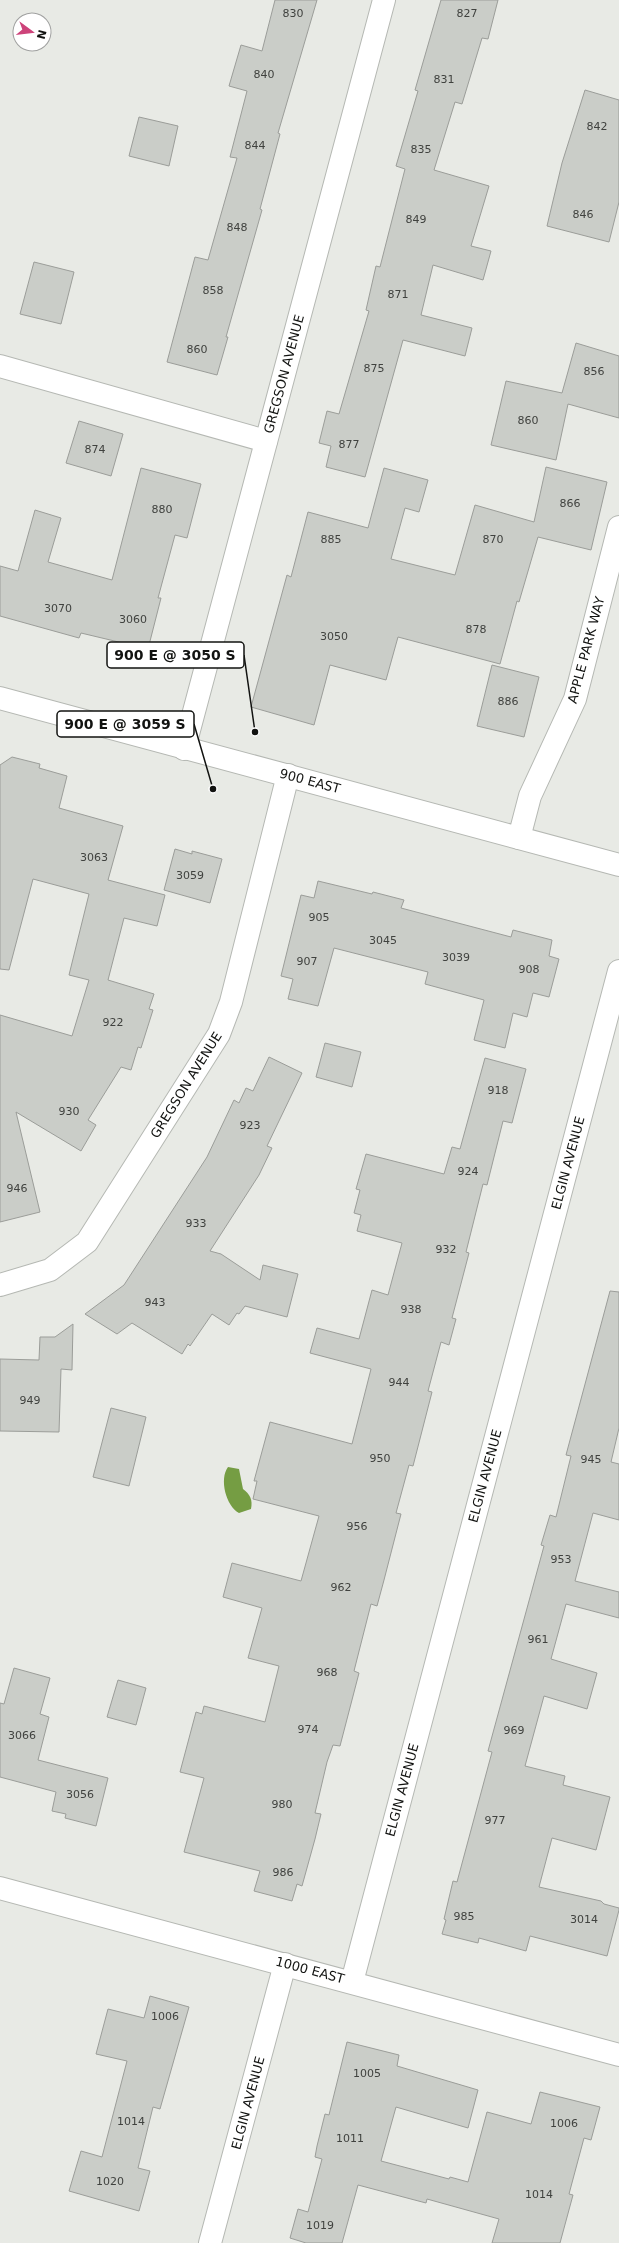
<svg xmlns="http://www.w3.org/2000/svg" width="619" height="2243" font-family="'DejaVu Sans',sans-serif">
<rect width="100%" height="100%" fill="#e8eae5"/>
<path fill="#759d43" d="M 228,1467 L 239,1469 L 243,1489 C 250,1494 253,1500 251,1509 L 239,1513 C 226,1506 219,1479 228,1467 Z"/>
<g fill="#cacdc8" stroke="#9b9d99">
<path d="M 275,0 L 317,0 L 278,133 L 280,134 L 260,209 L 262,210 L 226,337 L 228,337 L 217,375 L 167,362 L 195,257 L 208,260 L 237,158 L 230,157 L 247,91 L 229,86 L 241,45 L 262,51 Z"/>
<path d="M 441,0 L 498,0 L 488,39 L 482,38 L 462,104 L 455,102 L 434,170 L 489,186 L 471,246 L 491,251 L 483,280 L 433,265 L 421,315 L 472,328 L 465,356 L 403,340 L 365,477 L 326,467 L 331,446 L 319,443 L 327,411 L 339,414 L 369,311 L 366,310 L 376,266 L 380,267 L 405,169 L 396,166 L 418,91 L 415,90 Z"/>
<path d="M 585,90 L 619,100 L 619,202 L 609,242 L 547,226 L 562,163 Z"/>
<path d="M 139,117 L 178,126 L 169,166 L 129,156 Z"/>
<path d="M 34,262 L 74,272 L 61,324 L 20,314 Z"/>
<path d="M 576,343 L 619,356 L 619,418 L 568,404 L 556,460 L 491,445 L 506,381 L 562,393 Z"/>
<path d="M 79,421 L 123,434 L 111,476 L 66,463 Z"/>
<path d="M 546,467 L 607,482 L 591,550 L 538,537 L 519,602 L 517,601 L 500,664 L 398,637 L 386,680 L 330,665 L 314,725 L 251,707 L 287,575 L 291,577 L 308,512 L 368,528 L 384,468 L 428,480 L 419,512 L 405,508 L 391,559 L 455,575 L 475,505 L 534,522 Z"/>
<path d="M 141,468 L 201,484 L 187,538 L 175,535 L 158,598 L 161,598 L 148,649 L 81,633 L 79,638 L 0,616 L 0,566 L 18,571 L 35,510 L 61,518 L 48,562 L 112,580 Z"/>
<path d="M 492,665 L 539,677 L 524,737 L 477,726 Z"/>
<path d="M 12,757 L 40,764 L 39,768 L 67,776 L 59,808 L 123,826 L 108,880 L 165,895 L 157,926 L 124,918 L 108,980 L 154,994 L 149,1009 L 153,1010 L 141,1048 L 138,1047 L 131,1070 L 121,1067 L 88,1120 L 96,1125 L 81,1151 L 16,1112 L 40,1212 L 0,1222 L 0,1015 L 72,1036 L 89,980 L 69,975 L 89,894 L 33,879 L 9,970 L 0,969 L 0,765 Z"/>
<path d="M 175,849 L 192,854 L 192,851 L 222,859 L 210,903 L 164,890 Z"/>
<path d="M 318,881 L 372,894 L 373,892 L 404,900 L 401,908 L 511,937 L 513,930 L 552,940 L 549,956 L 559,959 L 549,997 L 533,993 L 527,1017 L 513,1013 L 505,1048 L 474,1040 L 484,1000 L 425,984 L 428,972 L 334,948 L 318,1006 L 288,999 L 293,979 L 281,976 L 301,895 L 314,898 Z"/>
<path d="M 325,1043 L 361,1052 L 352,1087 L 316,1077 Z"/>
<path d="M 269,1057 L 302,1073 L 267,1146 L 272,1148 L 259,1175 L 210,1251 L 221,1254 L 260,1280 L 263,1265 L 298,1274 L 287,1317 L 245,1306 L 239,1314 L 237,1313 L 229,1325 L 212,1314 L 190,1346 L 188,1344 L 182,1354 L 132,1323 L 117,1334 L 85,1314 L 124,1285 L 207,1157 L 234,1100 L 239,1103 L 246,1088 L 253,1091 Z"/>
<path d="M 485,1058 L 526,1069 L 512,1123 L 503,1121 L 487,1185 L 483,1184 L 466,1252 L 469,1253 L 452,1318 L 456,1319 L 449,1345 L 441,1342 L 428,1391 L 432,1392 L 413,1466 L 409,1465 L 396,1513 L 401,1514 L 384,1580 L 377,1606 L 371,1604 L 354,1671 L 359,1673 L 340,1746 L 333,1745 L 327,1762 L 315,1813 L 321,1814 L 315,1839 L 302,1886 L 297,1884 L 292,1901 L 254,1891 L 260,1871 L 184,1852 L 204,1778 L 180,1772 L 196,1712 L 202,1714 L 204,1706 L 265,1722 L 279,1666 L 248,1658 L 262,1608 L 223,1597 L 232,1563 L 301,1581 L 319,1516 L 253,1499 L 257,1481 L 254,1481 L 270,1422 L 352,1444 L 371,1369 L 310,1353 L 317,1328 L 359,1339 L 372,1290 L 388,1295 L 402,1243 L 357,1231 L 361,1215 L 354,1213 L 360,1190 L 356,1189 L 366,1154 L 444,1174 L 452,1147 L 460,1149 Z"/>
<path d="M 610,1291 L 619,1292 L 619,1428 L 611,1462 L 619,1464 L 619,1520 L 593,1513 L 575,1581 L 619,1592 L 619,1618 L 566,1604 L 551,1659 L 597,1673 L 587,1709 L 544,1696 L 525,1766 L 565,1776 L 563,1785 L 610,1797 L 596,1850 L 552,1838 L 539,1887 L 601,1901 L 604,1904 L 619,1908 L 619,1910 L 607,1956 L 530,1936 L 526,1951 L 479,1938 L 478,1943 L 442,1934 L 446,1920 L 444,1919 L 453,1881 L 457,1882 L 492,1752 L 488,1751 L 544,1546 L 541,1545 L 550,1515 L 556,1517 L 571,1456 L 566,1455 Z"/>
<path d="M 73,1324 L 72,1370 L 61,1369 L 59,1432 L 0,1431 L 0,1359 L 39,1360 L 40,1337 L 55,1337 Z"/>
<path d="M 111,1408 L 146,1417 L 129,1486 L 93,1477 Z"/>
<path d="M 14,1668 L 50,1678 L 40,1714 L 49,1717 L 38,1760 L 108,1778 L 96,1826 L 65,1818 L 66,1814 L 52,1811 L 56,1792 L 0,1777 L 0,1703 L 4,1704 Z"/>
<path d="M 118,1680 L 146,1688 L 136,1725 L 107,1717 Z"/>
<path d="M 150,1996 L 189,2007 L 160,2109 L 153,2107 L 138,2168 L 150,2171 L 139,2211 L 69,2191 L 81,2151 L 102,2157 L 127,2061 L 96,2054 L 108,2009 L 144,2018 Z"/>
<path d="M 347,2042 L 399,2055 L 397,2066 L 478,2090 L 468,2128 L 396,2107 L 381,2161 L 449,2179 L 450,2177 L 468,2182 L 487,2112 L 531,2124 L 540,2092 L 600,2107 L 591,2140 L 584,2138 L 569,2194 L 573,2195 L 560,2243 L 492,2243 L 499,2219 L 427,2199 L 426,2203 L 358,2185 L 342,2243 L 306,2243 L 290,2238 L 298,2209 L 308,2212 L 322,2159 L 315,2157 L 317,2146 L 325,2114 L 329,2115 Z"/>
</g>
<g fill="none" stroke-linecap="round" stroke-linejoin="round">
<defs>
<g id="minor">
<path d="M 0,366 L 266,441"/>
<path d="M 0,698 L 619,865"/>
<path d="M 184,749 L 384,0"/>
<path d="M 519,838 L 530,796 L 575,699 L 619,527"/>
<path d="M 0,1285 L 50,1270 L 87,1242 L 219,1034 L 231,1002 L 288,775"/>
<path d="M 0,1888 L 619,2055"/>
<path d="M 352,1982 L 619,971"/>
<path d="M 210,2243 L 285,1964"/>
</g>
</defs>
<use href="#minor" stroke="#b5b8b3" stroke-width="24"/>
<use href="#minor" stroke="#fff" stroke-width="22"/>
</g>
<g text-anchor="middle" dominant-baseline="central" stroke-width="3.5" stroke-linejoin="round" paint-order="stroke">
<g font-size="11" fill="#40423f">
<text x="293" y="13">830</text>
<text x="467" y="13">827</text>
<text x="264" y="74">840</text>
<text x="444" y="79">831</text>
<text x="597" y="126">842</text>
<text x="255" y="145">844</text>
<text x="421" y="149">835</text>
<text x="583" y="214">846</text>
<text x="416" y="219">849</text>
<text x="237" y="227">848</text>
<text x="213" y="290">858</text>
<text x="398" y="294">871</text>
<text x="197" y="349">860</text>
<text x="374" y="368">875</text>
<text x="594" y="371">856</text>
<text x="528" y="420">860</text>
<text x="349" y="444">877</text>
<text x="95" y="449">874</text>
<text x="570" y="503">866</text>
<text x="162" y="509">880</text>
<text x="331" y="539">885</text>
<text x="493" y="539">870</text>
<text x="58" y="608">3070</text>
<text x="133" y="619">3060</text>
<text x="476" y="629">878</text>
<text x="334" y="636">3050</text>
<text x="508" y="701">886</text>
<text x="94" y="857">3063</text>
<text x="190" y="875">3059</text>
<text x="319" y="917">905</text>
<text x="383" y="940">3045</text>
<text x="456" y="957">3039</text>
<text x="307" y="961">907</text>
<text x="529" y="969">908</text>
<text x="113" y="1022">922</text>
<text x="498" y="1090">918</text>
<text x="69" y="1111">930</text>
<text x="250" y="1125">923</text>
<text x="468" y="1171">924</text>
<text x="17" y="1188">946</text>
<text x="196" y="1223">933</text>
<text x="446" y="1249">932</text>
<text x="155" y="1302">943</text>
<text x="411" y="1309">938</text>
<text x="399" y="1382">944</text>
<text x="30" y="1400">949</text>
<text x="380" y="1458">950</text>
<text x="591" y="1459">945</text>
<text x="357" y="1526">956</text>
<text x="561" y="1559">953</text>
<text x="341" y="1587">962</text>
<text x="538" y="1639">961</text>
<text x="327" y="1672">968</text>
<text x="308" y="1729">974</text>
<text x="514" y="1730">969</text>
<text x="22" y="1735">3066</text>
<text x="80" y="1794">3056</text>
<text x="282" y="1804">980</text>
<text x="495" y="1820">977</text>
<text x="283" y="1872">986</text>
<text x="464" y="1916">985</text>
<text x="584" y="1919">3014</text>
<text x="165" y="2016">1006</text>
<text x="367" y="2073">1005</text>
<text x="131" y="2121">1014</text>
<text x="564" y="2123">1006</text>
<text x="350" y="2138">1011</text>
<text x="110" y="2181">1020</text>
<text x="539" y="2194">1014</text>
<text x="320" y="2225">1019</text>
</g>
<g font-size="13" fill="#121311" stroke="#fff">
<text transform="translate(284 374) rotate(-75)">GREGSON AVENUE</text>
<text transform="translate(586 650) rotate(-75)">APPLE PARK WAY</text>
<text transform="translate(310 781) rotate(15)">900 EAST</text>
<text transform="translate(186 1085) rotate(-58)">GREGSON AVENUE</text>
<text transform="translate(568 1163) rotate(-75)">ELGIN AVENUE</text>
<text transform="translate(485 1476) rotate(-75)">ELGIN AVENUE</text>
<text transform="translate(402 1790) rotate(-75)">ELGIN AVENUE</text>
<text transform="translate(310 1970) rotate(15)">1000 EAST</text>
<text transform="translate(248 2103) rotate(-75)">ELGIN AVENUE</text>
</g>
</g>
<path fill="none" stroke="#121311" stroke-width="1.5" d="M255 732L244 655M213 789L194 724"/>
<g fill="#121311" stroke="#fff" stroke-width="1.5">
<circle cx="255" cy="732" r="4"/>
<circle cx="213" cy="789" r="4"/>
</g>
<g fill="#fff" stroke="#121311" stroke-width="1.5">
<rect x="107" y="642" width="137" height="26" rx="4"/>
<rect x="57" y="711" width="137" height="26" rx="4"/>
</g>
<g font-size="14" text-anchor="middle" font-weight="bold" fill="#121311">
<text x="175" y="660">900 E @ 3050 S</text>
<text x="125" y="729">900 E @ 3059 S</text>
</g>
<g transform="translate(32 32) rotate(105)"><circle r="19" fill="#ffffff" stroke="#a0a1a0"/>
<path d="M0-3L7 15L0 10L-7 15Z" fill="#cd437a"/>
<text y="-6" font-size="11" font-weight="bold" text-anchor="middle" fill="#121311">N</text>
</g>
</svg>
